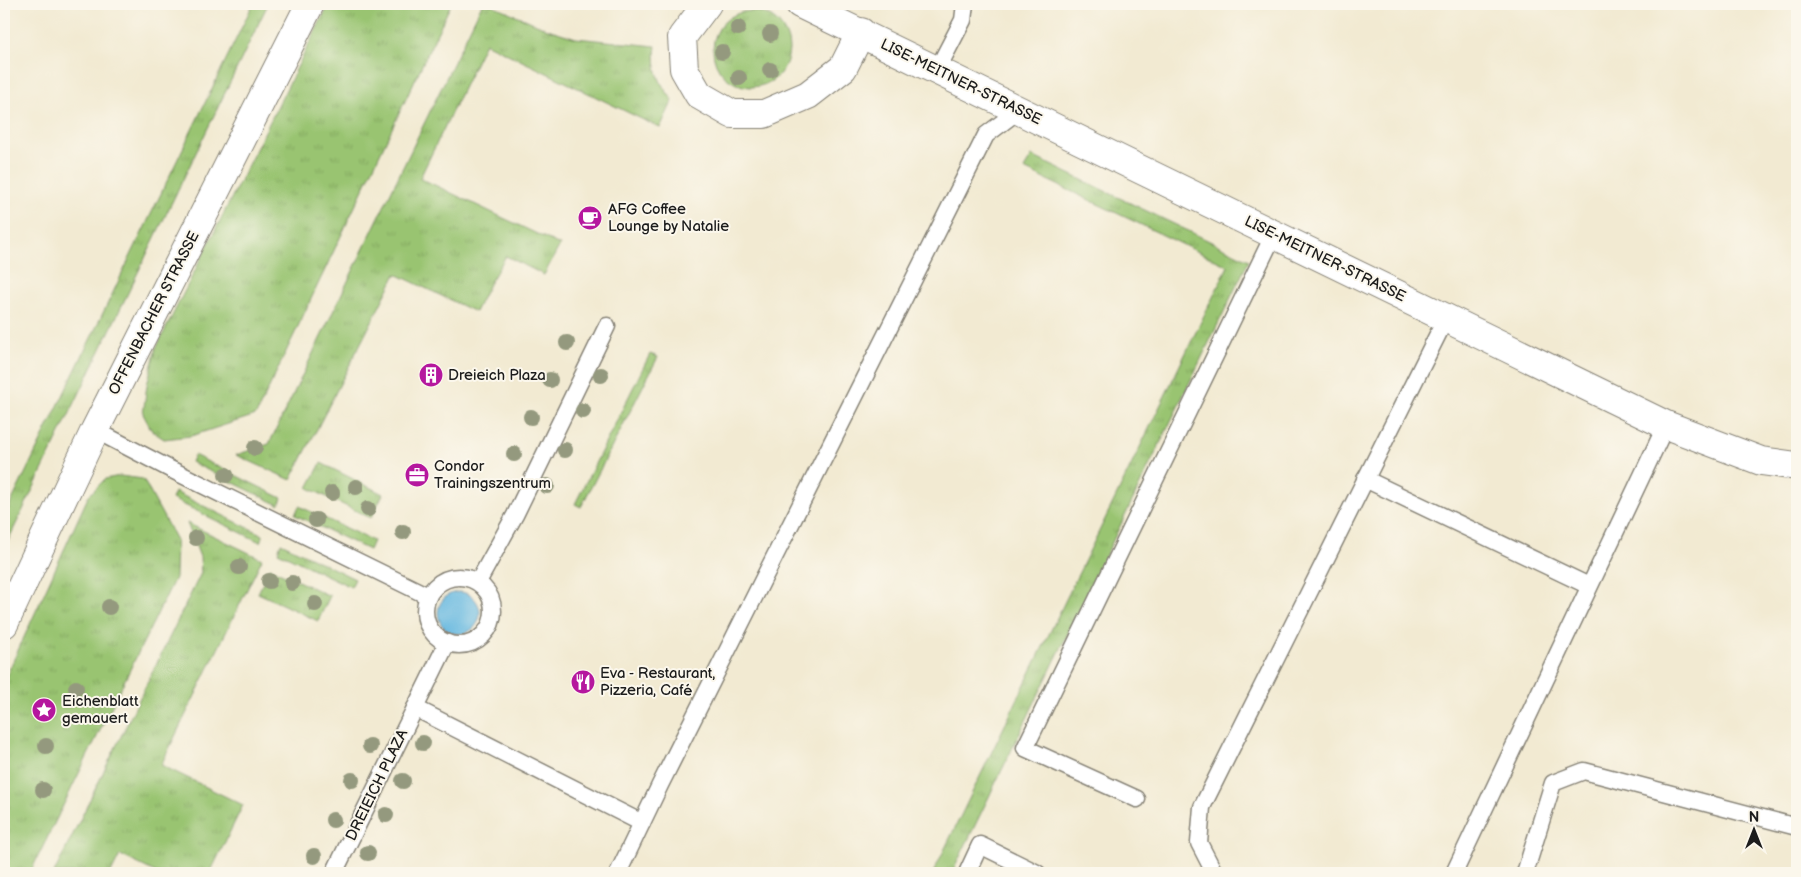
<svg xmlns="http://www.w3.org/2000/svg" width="1801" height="877" font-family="'Balsamiq Sans',sans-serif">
<defs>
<pattern id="grass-tufts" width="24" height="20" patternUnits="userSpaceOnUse" patternTransform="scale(1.25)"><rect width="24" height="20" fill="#99c471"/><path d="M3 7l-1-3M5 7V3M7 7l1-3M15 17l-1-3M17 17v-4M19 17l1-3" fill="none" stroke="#83a861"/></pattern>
</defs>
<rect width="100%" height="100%" fill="#fbf7ec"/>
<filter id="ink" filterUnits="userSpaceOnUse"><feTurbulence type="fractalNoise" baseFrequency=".02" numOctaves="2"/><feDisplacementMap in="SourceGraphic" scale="10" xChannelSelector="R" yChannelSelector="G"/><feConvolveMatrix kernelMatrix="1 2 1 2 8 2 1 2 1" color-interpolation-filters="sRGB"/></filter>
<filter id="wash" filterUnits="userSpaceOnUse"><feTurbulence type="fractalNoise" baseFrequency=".0096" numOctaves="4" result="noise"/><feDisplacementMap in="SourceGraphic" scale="20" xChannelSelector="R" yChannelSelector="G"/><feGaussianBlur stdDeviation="1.12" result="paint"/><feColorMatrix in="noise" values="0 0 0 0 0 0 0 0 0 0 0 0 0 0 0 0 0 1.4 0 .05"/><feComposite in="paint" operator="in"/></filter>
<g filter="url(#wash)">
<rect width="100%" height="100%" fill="#f2ead2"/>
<g fill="url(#grass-tufts)" stroke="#5a7046">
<path d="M 253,4 L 268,4 L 4,549 L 4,517 Z"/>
<path d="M 329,4 L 451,4 L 256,415 L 191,436 L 164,439 L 152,431 L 143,414 L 147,385 L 156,348 Z"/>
<path d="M 482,4 L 490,4 L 548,29 L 576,38 L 656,46 C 653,68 659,84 673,100 L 660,128 L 485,43 L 420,178 L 560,245 L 544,275 L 506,256 L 489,284 L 475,312 L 396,274 L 291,480 L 236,455 L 269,444 Z"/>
<circle cx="751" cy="49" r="38"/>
<path d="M 1032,156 L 1249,260 L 952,873 L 933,873 L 1228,266 L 1024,169 Z"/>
<path d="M 650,354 L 658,357 L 581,507 L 575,504 Z"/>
<path d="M 194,455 L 282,498 L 279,505 L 191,462 Z"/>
<path d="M 321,463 L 383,494 L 371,518 L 308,488 Z"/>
<path d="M 120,476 L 143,479 L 176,540 L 175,578 L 30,873 L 4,873 L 4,681 L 89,495 L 105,479 Z"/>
<path d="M 175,492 L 263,535 L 260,542 L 172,499 Z"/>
<path d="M 299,506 L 373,541 L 369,550 L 295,515 Z"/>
<path d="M 187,523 L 262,559 L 161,765 L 243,805 L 210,873 L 157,873 L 120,855 L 111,873 L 54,873 L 201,573 L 200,557 Z"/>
<path d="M 281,543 L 355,579 L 351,587 L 278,552 Z"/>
<path d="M 270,568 L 330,596 L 318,621 L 258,593 Z"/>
</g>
<circle fill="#64b7e0" stroke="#406a7e" cx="459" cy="613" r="21"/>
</g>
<g filter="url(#ink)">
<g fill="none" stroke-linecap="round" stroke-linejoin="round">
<defs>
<g id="service">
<path d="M 937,70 L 963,20 L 965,4"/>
<path d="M 95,430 L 170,469 L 428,596"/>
<path d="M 1365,479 L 1589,586"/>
<circle cx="459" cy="611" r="34"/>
<path d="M 478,582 L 515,515 L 607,326"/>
<path d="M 415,708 L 642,823"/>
<path d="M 1137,799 L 1025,748 L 1274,234"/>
<path d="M 334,873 L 447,643"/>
<path d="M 618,873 L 660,785 L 986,135 L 1019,110"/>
<path d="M 967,873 L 980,845 L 1037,873"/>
<path d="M 1217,873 L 1214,872 L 1199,843 L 1202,807 L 1446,318"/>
<path d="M 1454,873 L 1666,425"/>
<path d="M 1525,873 L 1553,783 L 1584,771 L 1797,827"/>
</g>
<g id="minor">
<path d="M 707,4 L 682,37 L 684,69 L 699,95 L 732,114 L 764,114 L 808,95 L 843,68 L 861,32"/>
<path d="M 800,4 L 1666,425 L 1761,461 L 1797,466"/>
</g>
<path id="tertiary" d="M 4,624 L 95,430 L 310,4"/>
</defs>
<use href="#service" stroke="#878377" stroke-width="19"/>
<use href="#minor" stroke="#878377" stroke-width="30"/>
<use href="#tertiary" stroke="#878377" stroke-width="30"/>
<use href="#service" stroke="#fff" stroke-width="16"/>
<use href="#minor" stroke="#fff" stroke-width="28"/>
<use href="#tertiary" stroke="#fff" stroke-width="28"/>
</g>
<g fill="#94997e">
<circle cx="738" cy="28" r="8"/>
<circle cx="770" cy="34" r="8"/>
<circle cx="722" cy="52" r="8"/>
<circle cx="770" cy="70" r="8"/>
<circle cx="739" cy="78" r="8"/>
<circle cx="567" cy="343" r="8"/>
<circle cx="601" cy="375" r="8"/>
<circle cx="550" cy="380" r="8"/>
<circle cx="583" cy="411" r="8"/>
<circle cx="531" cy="417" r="8"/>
<circle cx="255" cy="448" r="8"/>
<circle cx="565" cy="450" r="8"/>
<circle cx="514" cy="454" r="8"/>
<circle cx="226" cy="475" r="8"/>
<circle cx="547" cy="486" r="8"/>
<circle cx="356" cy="487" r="8"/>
<circle cx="332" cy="493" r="8"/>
<circle cx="368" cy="509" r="8"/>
<circle cx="316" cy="520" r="8"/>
<circle cx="403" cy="532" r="8"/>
<circle cx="196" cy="538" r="8"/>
<circle cx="239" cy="567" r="8"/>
<circle cx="269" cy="581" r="8"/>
<circle cx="292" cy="583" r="8"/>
<circle cx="315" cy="604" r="8"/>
<circle cx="109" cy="607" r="8"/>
<circle cx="76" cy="688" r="8"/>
<circle cx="423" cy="743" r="8"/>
<circle cx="46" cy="746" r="8"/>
<circle cx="370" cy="746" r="8"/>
<circle cx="352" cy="780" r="8"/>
<circle cx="403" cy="781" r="8"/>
<circle cx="43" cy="790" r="8"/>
<circle cx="386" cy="815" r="8"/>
<circle cx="333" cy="820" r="8"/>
<circle cx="368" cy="853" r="8"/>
<circle cx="314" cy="856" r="8"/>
</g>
</g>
<defs>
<symbol id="cafe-disc" viewBox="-11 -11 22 22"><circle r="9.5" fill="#b5179e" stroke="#fbf7ec"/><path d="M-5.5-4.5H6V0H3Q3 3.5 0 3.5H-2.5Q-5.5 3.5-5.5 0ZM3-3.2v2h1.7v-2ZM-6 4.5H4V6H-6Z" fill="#fff"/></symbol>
<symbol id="building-disc" viewBox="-11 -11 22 22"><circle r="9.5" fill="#b5179e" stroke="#fbf7ec"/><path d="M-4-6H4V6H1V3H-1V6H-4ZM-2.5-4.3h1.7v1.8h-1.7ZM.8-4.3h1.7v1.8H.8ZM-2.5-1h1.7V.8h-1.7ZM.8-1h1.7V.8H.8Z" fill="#fff"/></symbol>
<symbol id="office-disc" viewBox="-11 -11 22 22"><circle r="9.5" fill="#b5179e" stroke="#fbf7ec"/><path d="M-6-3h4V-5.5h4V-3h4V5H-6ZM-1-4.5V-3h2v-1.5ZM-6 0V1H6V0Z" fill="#fff"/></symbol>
<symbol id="restaurant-disc" viewBox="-11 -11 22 22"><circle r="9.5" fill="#b5179e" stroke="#fbf7ec"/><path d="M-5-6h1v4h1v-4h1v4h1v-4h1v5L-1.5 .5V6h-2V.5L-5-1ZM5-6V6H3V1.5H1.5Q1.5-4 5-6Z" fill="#fff"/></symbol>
<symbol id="sight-disc" viewBox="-11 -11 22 22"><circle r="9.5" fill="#b5179e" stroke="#fbf7ec"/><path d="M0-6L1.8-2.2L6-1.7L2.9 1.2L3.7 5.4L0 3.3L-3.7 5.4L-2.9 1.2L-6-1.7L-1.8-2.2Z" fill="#fff"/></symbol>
</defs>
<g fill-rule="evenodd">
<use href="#cafe-disc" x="576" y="204" width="28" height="28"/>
<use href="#building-disc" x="417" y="361" width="28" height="28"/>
<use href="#office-disc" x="403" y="461" width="28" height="28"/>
<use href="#restaurant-disc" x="569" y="668" width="28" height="28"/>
<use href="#sight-disc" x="30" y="696" width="28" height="28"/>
</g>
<g text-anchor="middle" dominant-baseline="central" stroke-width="4" stroke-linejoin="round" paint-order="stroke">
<g font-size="15" fill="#1c1c1c" stroke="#fbf7ec">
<text transform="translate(961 82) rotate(26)">LISE-MEITNER-STRASSE</text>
<text transform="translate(1325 259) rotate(26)">LISE-MEITNER-STRASSE</text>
<text transform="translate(154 313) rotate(-63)">OFFENBACHER STRASSE</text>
<text transform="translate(377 785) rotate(-64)">DREIEICH PLAZA</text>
</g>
<g font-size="15" fill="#1c1c1c" stroke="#fbf7ec" text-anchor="start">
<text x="608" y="209">AFG Coffee<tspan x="608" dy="17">Lounge by Natalie</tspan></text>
<text x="448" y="375">Dreieich Plaza</text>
<text x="434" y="466">Condor<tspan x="434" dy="17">Trainingszentrum</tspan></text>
<text x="600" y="673">Eva - Restaurant,<tspan x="600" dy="17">Pizzeria, Café</tspan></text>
<text x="62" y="701">Eichenblatt<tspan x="62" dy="17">gemauert</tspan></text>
</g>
</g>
<rect width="1801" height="877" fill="none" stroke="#fbf7ec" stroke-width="20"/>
<g transform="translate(1754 830)" stroke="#fbf7ec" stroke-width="4" paint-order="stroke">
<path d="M0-4L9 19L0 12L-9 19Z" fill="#1c1c1c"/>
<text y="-8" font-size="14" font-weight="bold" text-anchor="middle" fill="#1c1c1c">N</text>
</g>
</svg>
